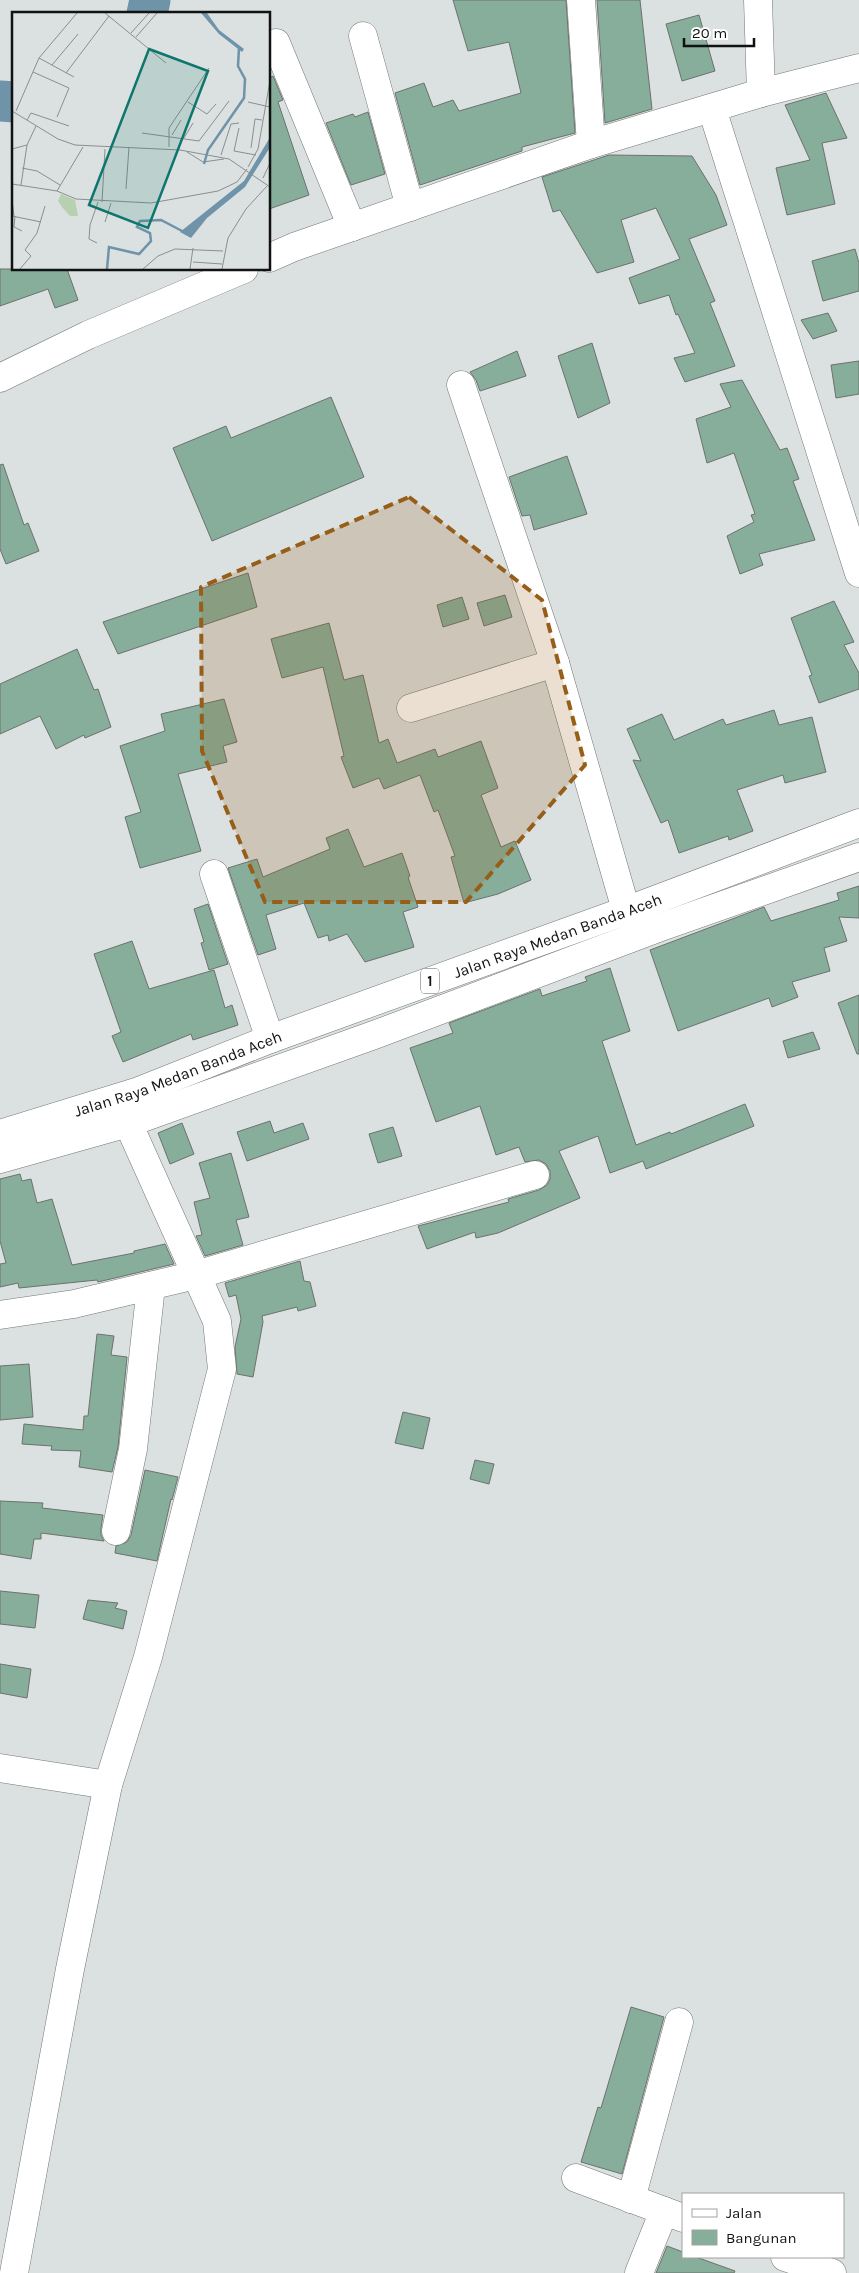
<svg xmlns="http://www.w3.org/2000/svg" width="859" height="2273" font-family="Karla,sans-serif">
<rect width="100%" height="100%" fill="#dbe0e0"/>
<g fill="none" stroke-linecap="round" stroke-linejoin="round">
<g stroke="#6f93a9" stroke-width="41">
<path d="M 147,14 L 150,0"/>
<path d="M 0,101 L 14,102"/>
</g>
</g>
<g fill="#86ae9a" stroke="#6d716f">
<path d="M 453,0 L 566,0 L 575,133 L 522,147 L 522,151 L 420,185 L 395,93 L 424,83 L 433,107 L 453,100 L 459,111 L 521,93 L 509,42 L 468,51 Z"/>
<path d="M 597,0 L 640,0 L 652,109 L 605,123 Z"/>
<path d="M 699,15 L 715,71 L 682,81 L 666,24 Z"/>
<path d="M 273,76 L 283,100 L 278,102 L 309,195 L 269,209 L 269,78 Z"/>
<path d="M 826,93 L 847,138 L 822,143 L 835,204 L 787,215 L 776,168 L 810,160 L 785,105 Z"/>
<path d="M 368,112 L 385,174 L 351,185 L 326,123 L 353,114 L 355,117 Z"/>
<path d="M 609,155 L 692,156 L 716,195 L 727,225 L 689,239 L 715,301 L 710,303 L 735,366 L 685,382 L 674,358 L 695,353 L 678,314 L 676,315 L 669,295 L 639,304 L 629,278 L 680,259 L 656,208 L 621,220 L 634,262 L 597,273 L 560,210 L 553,212 L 542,177 Z"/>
<path d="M 855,249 L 859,263 L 859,291 L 823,301 L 812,261 Z"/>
<path d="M 0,269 L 67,269 L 78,300 L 55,308 L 48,289 L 0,306 Z"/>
<path d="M 828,313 L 837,331 L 813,339 L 801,320 Z"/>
<path d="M 592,343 L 610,403 L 578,418 L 558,356 Z"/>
<path d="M 517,351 L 526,376 L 480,391 L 476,380 L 470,372 Z"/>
<path d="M 859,361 L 859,394 L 836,398 L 831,365 Z"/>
<path d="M 742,380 L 780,450 L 787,448 L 799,479 L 793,481 L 815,540 L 759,554 L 763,565 L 740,574 L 727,536 L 754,522 L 751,515 L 755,514 L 734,453 L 707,463 L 696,419 L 731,407 L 720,384 Z"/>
<path d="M 331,397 L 364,477 L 212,541 L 173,448 L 226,426 L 231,438 Z"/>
<path d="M 567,456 L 587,514 L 534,530 L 530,515 L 522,516 L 509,477 Z"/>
<path d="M 3,464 L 24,525 L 28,523 L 39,551 L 6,564 L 0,549 L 0,465 Z"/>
<path d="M 248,573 L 257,607 L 118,654 L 103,622 Z"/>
<path d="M 505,595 L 512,617 L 484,626 L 477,603 Z"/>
<path d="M 462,597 L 469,619 L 443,627 L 437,605 Z"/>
<path d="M 834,601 L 854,642 L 844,645 L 859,673 L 859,689 L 819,703 L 809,676 L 812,675 L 791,618 Z"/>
<path d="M 329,623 L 344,680 L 363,675 L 379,743 L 388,739 L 397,763 L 435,749 L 438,757 L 481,741 L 498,788 L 481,795 L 501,847 L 515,841 L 531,880 L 498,894 L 464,903 L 451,857 L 455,856 L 438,810 L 434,812 L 420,775 L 384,789 L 379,778 L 353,788 L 341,757 L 344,756 L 323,667 L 282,678 L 271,639 Z"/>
<path d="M 77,649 L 94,690 L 98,689 L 111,727 L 85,738 L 84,735 L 56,749 L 40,716 L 0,734 L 0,684 Z"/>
<path d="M 224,699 L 237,742 L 223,746 L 227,762 L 178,774 L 201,851 L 140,868 L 125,817 L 141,812 L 120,746 L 165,731 L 161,714 Z"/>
<path d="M 774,710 L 779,725 L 812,717 L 826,772 L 785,783 L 783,775 L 737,790 L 753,831 L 729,840 L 728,836 L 679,853 L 668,820 L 661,823 L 633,760 L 641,761 L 627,729 L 662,714 L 674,740 L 723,719 L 726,725 Z"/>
<path d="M 348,829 L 364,867 L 402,853 L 410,876 L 408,877 L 418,907 L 403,912 L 414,947 L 365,962 L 347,934 L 329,941 L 328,935 L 318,938 L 304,903 L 266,915 L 276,949 L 258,955 L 228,868 L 257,859 L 263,877 L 330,849 L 326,838 Z"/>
<path d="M 859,886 L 859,918 L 839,917 L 847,941 L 824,948 L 830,971 L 792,982 L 798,997 L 772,1007 L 769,998 L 678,1031 L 650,950 L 764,907 L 771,921 L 839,900 L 837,893 Z"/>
<path d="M 208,904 L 228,964 L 209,970 L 201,943 L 204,942 L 194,909 Z"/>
<path d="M 132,941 L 149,989 L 214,970 L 225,1008 L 232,1005 L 238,1025 L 193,1040 L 191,1034 L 123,1062 L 112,1036 L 121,1032 L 94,954 Z"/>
<path d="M 610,968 L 630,1031 L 602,1041 L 636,1145 L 670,1132 L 671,1134 L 745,1104 L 754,1126 L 646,1169 L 643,1161 L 610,1173 L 598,1136 L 559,1151 L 580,1198 L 498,1233 L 476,1238 L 475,1232 L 427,1249 L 418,1226 L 509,1202 L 508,1199 L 539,1190 L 547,1185 L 550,1179 L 550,1171 L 546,1164 L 539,1160 L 525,1162 L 519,1147 L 496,1155 L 480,1106 L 436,1122 L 410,1048 L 453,1033 L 449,1023 L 540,989 L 542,996 L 587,981 L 585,977 Z"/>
<path d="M 859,995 L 859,1054 L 857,1054 L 838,1003 Z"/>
<path d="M 813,1032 L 820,1049 L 788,1058 L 783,1041 Z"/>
<path d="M 270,1121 L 274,1133 L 303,1123 L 309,1139 L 247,1161 L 237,1132 Z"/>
<path d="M 182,1123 L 194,1154 L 170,1164 L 158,1133 Z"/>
<path d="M 393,1127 L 402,1156 L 378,1163 L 369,1134 Z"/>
<path d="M 231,1153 L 249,1217 L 236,1220 L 243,1245 L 205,1256 L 196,1236 L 202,1235 L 194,1202 L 210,1198 L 199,1163 Z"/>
<path d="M 20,1174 L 22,1181 L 31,1179 L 37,1203 L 52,1199 L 72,1265 L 134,1253 L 134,1251 L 165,1244 L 174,1264 L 98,1282 L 97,1280 L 19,1288 L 18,1283 L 0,1287 L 0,1264 L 6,1263 L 0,1241 L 0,1179 Z"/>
<path d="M 300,1261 L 304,1281 L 310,1282 L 316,1306 L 298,1311 L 297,1307 L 262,1316 L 263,1322 L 253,1377 L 237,1374 L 235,1347 L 241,1319 L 236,1295 L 229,1297 L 225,1283 Z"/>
<path d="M 97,1334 L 114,1336 L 111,1355 L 127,1357 L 118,1447 L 112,1472 L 79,1467 L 81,1451 L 51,1450 L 52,1446 L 22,1444 L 24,1424 L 83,1430 L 84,1416 L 88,1416 Z"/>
<path d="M 29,1364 L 33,1417 L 0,1420 L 0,1366 Z"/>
<path d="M 403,1412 L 430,1418 L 423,1449 L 395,1443 Z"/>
<path d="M 475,1460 L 494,1464 L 489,1484 L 470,1479 Z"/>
<path d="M 145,1470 L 178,1477 L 172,1500 L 171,1499 L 157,1561 L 115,1553 L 116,1546 L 127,1542 L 131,1535 Z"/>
<path d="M 0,1501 L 43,1503 L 42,1508 L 103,1515 L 101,1528 L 101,1535 L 104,1541 L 41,1533 L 41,1539 L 34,1539 L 31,1559 L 0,1554 Z"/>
<path d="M 0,1591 L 39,1595 L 35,1628 L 0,1624 Z"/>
<path d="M 88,1600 L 118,1603 L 115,1608 L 127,1611 L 123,1629 L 83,1619 Z"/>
<path d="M 0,1664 L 31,1669 L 27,1698 L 0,1693 Z"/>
<path d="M 631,2007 L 664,2017 L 622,2174 L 581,2162 L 598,2107 L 601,2108 Z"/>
<path d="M 667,2246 L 683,2252 L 683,2257 L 696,2257 L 735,2271 L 734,2273 L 656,2273 Z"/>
</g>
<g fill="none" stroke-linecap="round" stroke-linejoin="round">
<defs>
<g id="minor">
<path d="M 581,0 L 591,144"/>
<path d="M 758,0 L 761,93"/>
<path d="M 363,36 L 410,207"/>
<path d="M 276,43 L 352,227"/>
<path d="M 712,109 L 859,573"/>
<path d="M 269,258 L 294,247 L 591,144 L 761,93 L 859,68"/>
<path d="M 0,378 L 88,335 L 244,269"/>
<path d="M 461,385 L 555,663 L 626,910 L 635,933"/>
<path d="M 411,708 L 555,663"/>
<path d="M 214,874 L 270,1039"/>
<path d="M 0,1315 L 74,1304 L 196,1275 L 535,1175"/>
<path d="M 116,1531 L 133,1449 L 151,1286"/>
<path d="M 0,1768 L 108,1785"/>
<path d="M 576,2178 L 683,2218"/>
<path d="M 631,2199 L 679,2022"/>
<path d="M 785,2257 L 832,2273"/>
<path d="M 14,2273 L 70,1969 L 108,1785 L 148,1657 L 222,1369 L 217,1321 L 128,1123"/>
<path d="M 639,2273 L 664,2211"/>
</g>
<g id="highway">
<path id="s1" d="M 0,1134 L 139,1091 L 270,1039 L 639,906 L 859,823"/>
<path d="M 0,1159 L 128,1123 L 374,1035 L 661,927 L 859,857"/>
</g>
</defs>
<use href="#minor" stroke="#737877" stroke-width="29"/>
<use href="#highway" stroke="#737877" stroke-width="29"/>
<use href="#minor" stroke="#fff" stroke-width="28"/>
<use href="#highway" stroke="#fff" stroke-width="28"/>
</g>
<path fill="#965e18" fill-opacity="0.2" stroke="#965e18" stroke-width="4" stroke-dasharray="10 6" stroke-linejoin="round" d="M 409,497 L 542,600 L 585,765 L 466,902 L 265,902 L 202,751 L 201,587 Z"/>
<g text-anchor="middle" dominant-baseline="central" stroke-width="4" stroke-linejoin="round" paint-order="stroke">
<rect fill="#fff" stroke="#585a59" stroke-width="1" x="421" y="968.5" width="18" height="25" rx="4"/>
<g font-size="15" font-weight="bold" fill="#111312">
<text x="430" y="981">1</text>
</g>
<g font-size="16" fill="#111312" stroke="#fff">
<text stroke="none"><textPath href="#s1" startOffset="592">Jalan Raya Medan Banda Aceh</textPath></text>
<text stroke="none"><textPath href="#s1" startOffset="188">Jalan Raya Medan Banda Aceh</textPath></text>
</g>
</g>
<g transform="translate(12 12)">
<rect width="258" height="258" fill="#dbe0e0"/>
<path d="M 49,182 L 63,188 L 66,204 L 58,204 L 50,195 L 46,189 Z" fill="#b7d0b0"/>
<path d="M 189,1 L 195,1 L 207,18 L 232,37 L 230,40 L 207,22 ZM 257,127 L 257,137 L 233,175 L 195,206 L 179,226 L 168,220 L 232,169 Z" fill="#6f93a9"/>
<path fill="none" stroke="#6f93a9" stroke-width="2.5" d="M 192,152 L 196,138 L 232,86 L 233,67 L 226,54 L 227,36M 95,257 L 97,235 L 127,242 L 139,229 L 138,221 L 125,215 L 128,209 L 149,208 L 172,220"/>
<path fill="none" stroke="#8a8e8e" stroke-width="1" d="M 93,1 L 154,51M 119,21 L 137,1M 124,25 L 145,1M 27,46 L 62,65M 40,53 L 66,22M 21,60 L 57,76 L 45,105M 54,61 L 97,4M 176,90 L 195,102 L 204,92M 236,90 L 258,95M 0,99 L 46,127 L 63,133 L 168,138 L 217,147 L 258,175M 4,99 L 27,46 L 65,1M 15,108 L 19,101 L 57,114M 227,116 L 222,139 L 244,143M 130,121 L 187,129 L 217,89M 160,123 L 169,108M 172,126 L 181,111M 157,135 L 157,116 L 197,56M 239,136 L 243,107 L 250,108M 0,137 L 15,133 L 24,114M 175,140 L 191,150 L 212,147M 209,143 L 219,112 L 227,111M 236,155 L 246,137 L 258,69M 10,156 L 25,159 L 48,173M 251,166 L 258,151M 0,172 L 45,179 L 64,187 L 139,191 L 206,179 L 225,170 L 235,157M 9,173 L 15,133M 114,177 L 117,135M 45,179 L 71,135M 0,188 L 2,204M 90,190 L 93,137M 0,204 L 29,210M 3,204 L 2,215 L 10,219M 93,210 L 99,191M 85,231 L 77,227 L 78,213 L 86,190M 181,250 L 210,252M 8,257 L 19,244 L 13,238 L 25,221 L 33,194M 131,257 L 146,244 L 163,237 L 211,239M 178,257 L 181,236M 210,257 L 216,226 L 234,197 L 255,174"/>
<path fill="#0f766e" fill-opacity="0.15" stroke="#0f766e" stroke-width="2.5" d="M 137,37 L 196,59 L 136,216 L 77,193 Z"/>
<rect width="258" height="258" fill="none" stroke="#111312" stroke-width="2.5"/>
</g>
<rect x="682" y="2193" width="162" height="65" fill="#ffffff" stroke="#a0a1a0"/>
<rect x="692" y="2209" width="25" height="8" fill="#ffffff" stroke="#a0a1a0"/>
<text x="726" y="2218" font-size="15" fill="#111312">Jalan</text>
<rect x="692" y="2230" width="25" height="15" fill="#86ae9a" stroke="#a0a1a0"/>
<text x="726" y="2243" font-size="15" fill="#111312">Bangunan</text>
<path d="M684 38v8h70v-8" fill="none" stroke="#111312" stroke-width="2.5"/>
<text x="692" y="38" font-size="15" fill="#111312" stroke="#ffffff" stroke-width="4" paint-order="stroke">20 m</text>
</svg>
